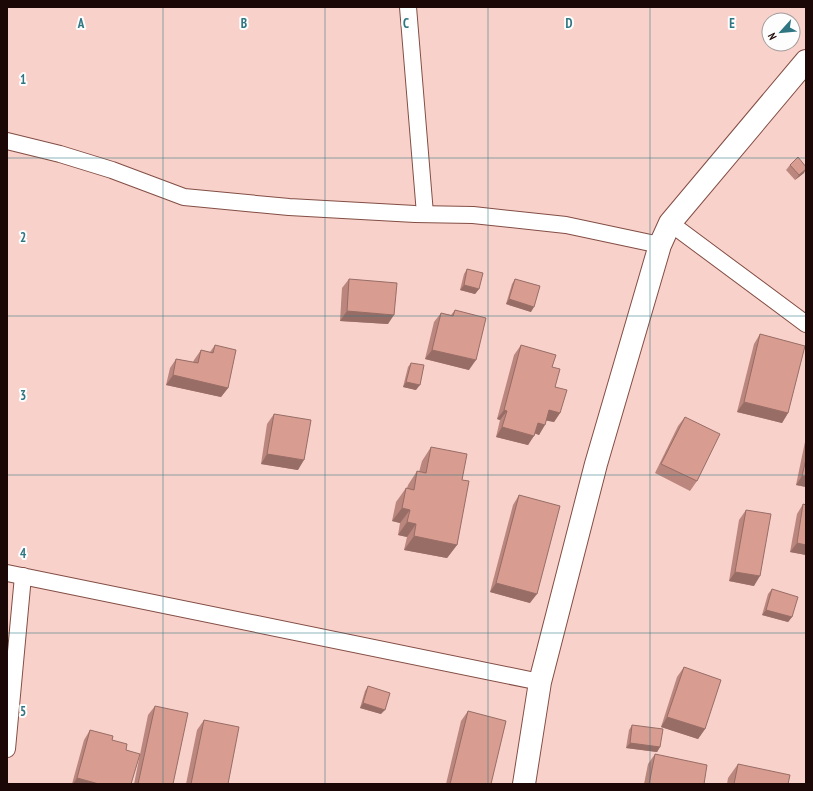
<svg xmlns="http://www.w3.org/2000/svg" width="813" height="791" font-family="'PT Sans Narrow',sans-serif">
<rect width="100%" height="100%" fill="#f8d2ca"/>
<g fill="none" stroke-linecap="round" stroke-linejoin="round">
<defs>
<g id="service">
<path d="M 408,7 L 425,214"/>
<path d="M 7,141 L 60,154 L 112,170 L 184,197 L 289,207 L 415,214 L 473,215 L 566,225 L 660,245"/>
<path d="M 670,223 L 806,324"/>
<path d="M 7,573 L 540,682"/>
<path d="M 7,749 L 23,576"/>
</g>
<path id="minor" d="M 524,784 L 540,682 L 596,464 L 660,245 L 670,223 L 806,61"/>
</defs>
<use href="#service" stroke="#834d44" stroke-width="18"/>
<use href="#minor" stroke="#834d44" stroke-width="24"/>
<use href="#service" stroke="#fff" stroke-width="16"/>
<use href="#minor" stroke="#fff" stroke-width="22"/>
</g>
<g fill="#ba867d">
<path d="M 790,165 L 804,173 L 795,180 L 786,170 Z"/>
<path d="M 467,269 L 479,289 L 475,294 L 460,290 L 464,274 Z"/>
<path d="M 349,279 L 388,324 L 340,321 L 342,288 Z"/>
<path d="M 515,279 L 531,312 L 506,304 L 512,284 Z"/>
<path d="M 455,310 L 469,370 L 425,359 L 434,322 L 441,313 L 451,315 Z"/>
<path d="M 760,334 L 788,413 L 782,423 L 737,412 L 754,344 Z"/>
<path d="M 215,345 L 228,388 L 221,397 L 166,385 L 170,368 L 176,359 L 193,362 L 194,360 L 201,350 L 210,352 Z"/>
<path d="M 521,345 L 552,367 L 560,413 L 554,422 L 546,420 L 539,435 L 535,433 L 528,445 L 496,437 L 500,420 L 497,419 L 514,355 Z"/>
<path d="M 411,363 L 416,390 L 403,387 L 408,367 Z"/>
<path d="M 274,414 L 298,470 L 261,464 L 267,424 Z"/>
<path d="M 685,417 L 697,481 L 690,491 L 655,473 L 678,426 Z"/>
<path d="M 806,437 L 806,487 L 796,485 Z"/>
<path d="M 431,447 L 462,480 L 457,545 L 447,558 L 404,550 L 407,537 L 398,535 L 400,523 L 392,521 L 396,502 L 406,488 L 407,488 L 408,485 L 417,471 L 419,472 L 422,461 Z"/>
<path d="M 519,495 L 530,603 L 490,592 L 513,505 Z"/>
<path d="M 803,504 L 806,505 L 806,555 L 790,552 L 797,514 Z"/>
<path d="M 746,510 L 754,586 L 729,581 L 739,520 Z"/>
<path d="M 772,589 L 792,617 L 788,622 L 762,615 L 768,594 Z"/>
<path d="M 684,667 L 705,729 L 698,739 L 661,727 L 677,677 Z"/>
<path d="M 368,686 L 381,714 L 360,708 L 365,691 Z"/>
<path d="M 155,706 L 173,784 L 134,784 L 148,715 Z"/>
<path d="M 468,711 L 491,784 L 446,784 L 461,721 Z"/>
<path d="M 204,720 L 228,784 L 186,784 L 197,730 Z"/>
<path d="M 632,725 L 660,747 L 657,752 L 626,748 L 629,730 Z"/>
<path d="M 90,730 L 112,740 L 126,750 L 131,784 L 72,784 L 84,740 Z"/>
<path d="M 655,754 L 704,784 L 644,784 L 648,764 Z"/>
<path d="M 738,764 L 788,784 L 727,784 L 728,778 Z"/>
</g>
<g fill="#976d66">
<path d="M 806,169 L 804,173 L 795,180 L 799,175 Z"/>
<path d="M 464,285 L 479,289 L 475,294 L 460,290 Z"/>
<path d="M 509,299 L 534,307 L 531,312 L 506,304 Z"/>
<path d="M 347,311 L 394,315 L 388,324 L 340,321 Z"/>
<path d="M 432,350 L 476,360 L 469,370 L 425,359 Z"/>
<path d="M 173,375 L 228,388 L 221,397 L 166,385 Z"/>
<path d="M 406,382 L 420,385 L 416,390 L 403,387 Z"/>
<path d="M 744,402 L 788,413 L 782,423 L 737,412 Z"/>
<path d="M 504,410 L 507,411 L 500,420 L 497,419 Z"/>
<path d="M 549,410 L 560,413 L 554,422 L 543,420 Z"/>
<path d="M 538,423 L 545,425 L 539,435 L 531,432 Z"/>
<path d="M 502,427 L 534,436 L 528,445 L 496,437 Z"/>
<path d="M 267,454 L 304,460 L 298,470 L 261,464 Z"/>
<path d="M 802,476 L 806,476 L 806,487 L 796,485 Z"/>
<path d="M 402,508 L 410,510 L 400,523 L 392,521 Z"/>
<path d="M 407,522 L 416,524 L 407,537 L 398,535 Z"/>
<path d="M 414,536 L 457,545 L 447,558 L 404,550 Z"/>
<path d="M 797,543 L 806,545 L 806,555 L 790,552 Z"/>
<path d="M 735,572 L 760,576 L 754,586 L 729,581 Z"/>
<path d="M 496,583 L 537,594 L 530,603 L 490,592 Z"/>
<path d="M 766,610 L 792,617 L 788,622 L 762,615 Z"/>
<path d="M 363,703 L 385,710 L 381,714 L 360,708 Z"/>
<path d="M 667,717 L 705,729 L 698,739 L 661,727 Z"/>
<path d="M 630,743 L 660,747 L 657,752 L 626,748 Z"/>
<path d="M 77,778 L 99,784 L 73,784 Z"/>
</g>
<g fill="#d89c91" stroke="#976d66">
<path d="M 798,157 L 806,167 L 806,169 L 799,175 L 790,165 Z"/>
<path d="M 467,269 L 483,273 L 479,289 L 464,285 Z"/>
<path d="M 349,279 L 397,283 L 394,315 L 347,311 Z"/>
<path d="M 515,279 L 540,286 L 534,307 L 509,299 Z"/>
<path d="M 455,310 L 486,318 L 476,360 L 432,350 L 441,313 L 453,316 Z"/>
<path d="M 760,334 L 805,346 L 788,413 L 744,402 Z"/>
<path d="M 215,345 L 236,350 L 228,388 L 173,375 L 176,359 L 198,363 L 201,350 L 213,353 Z"/>
<path d="M 521,345 L 556,355 L 552,367 L 560,369 L 555,387 L 567,390 L 560,413 L 549,410 L 545,425 L 538,423 L 534,436 L 502,427 L 507,411 L 504,410 Z"/>
<path d="M 411,363 L 424,365 L 420,385 L 406,382 Z"/>
<path d="M 274,414 L 311,420 L 304,460 L 267,454 Z"/>
<path d="M 685,417 L 720,434 L 697,481 L 661,464 Z"/>
<path d="M 431,447 L 467,454 L 462,480 L 469,481 L 457,545 L 414,536 L 416,524 L 407,522 L 410,510 L 402,508 L 406,488 L 414,490 L 417,471 L 426,473 Z"/>
<path d="M 806,459 L 806,476 L 802,476 Z"/>
<path d="M 519,495 L 560,506 L 537,594 L 496,583 Z"/>
<path d="M 803,504 L 806,505 L 806,545 L 797,543 Z"/>
<path d="M 746,510 L 771,514 L 760,576 L 735,572 Z"/>
<path d="M 772,589 L 798,597 L 792,617 L 766,610 Z"/>
<path d="M 684,667 L 721,680 L 705,729 L 667,717 Z"/>
<path d="M 368,686 L 390,693 L 385,710 L 363,703 Z"/>
<path d="M 155,706 L 188,713 L 173,784 L 138,784 Z"/>
<path d="M 468,711 L 506,721 L 491,784 L 450,784 Z"/>
<path d="M 204,720 L 239,727 L 228,784 L 191,784 Z"/>
<path d="M 632,725 L 663,729 L 660,747 L 630,743 Z"/>
<path d="M 90,730 L 113,736 L 112,740 L 127,744 L 126,750 L 140,754 L 131,784 L 99,784 L 77,778 Z"/>
<path d="M 655,754 L 707,765 L 704,784 L 649,784 Z"/>
<path d="M 738,764 L 790,775 L 788,784 L 734,784 Z"/>
</g>
<path fill="none" stroke="#2f7582" stroke-width="1" stroke-opacity="0.55" d="M 163,7 L 163,784M 325,7 L 325,784M 488,7 L 488,784M 650,7 L 650,784M 7,158 L 806,158M 7,316 L 806,316M 7,475 L 806,475M 7,633 L 806,633"/>
<g font-size="13" text-anchor="middle" font-weight="bold" fill="#2f7582" stroke="#fdfdfd" stroke-width="4" stroke-linejoin="round" paint-order="stroke">
<text x="81" y="28">A</text>
<text x="244" y="28">B</text>
<text x="406" y="28">C</text>
<text x="569" y="28">D</text>
<text x="732" y="28">E</text>
<text x="23" y="84">1</text>
<text x="23" y="242">2</text>
<text x="23" y="400">3</text>
<text x="23" y="558">4</text>
<text x="23" y="716">5</text>
</g>
<rect width="813" height="791" fill="none" stroke="#1b0705" stroke-width="16"/>
<g transform="translate(781 32) rotate(243)"><circle r="19" fill="#fdfdfd" stroke="#a39b9a"/>
<path d="M0-3L7 15L0 10L-7 15Z" fill="#2f7582"/>
<text y="-6" font-size="11" font-weight="bold" text-anchor="middle" fill="#1b0705">N</text>
</g>
</svg>
